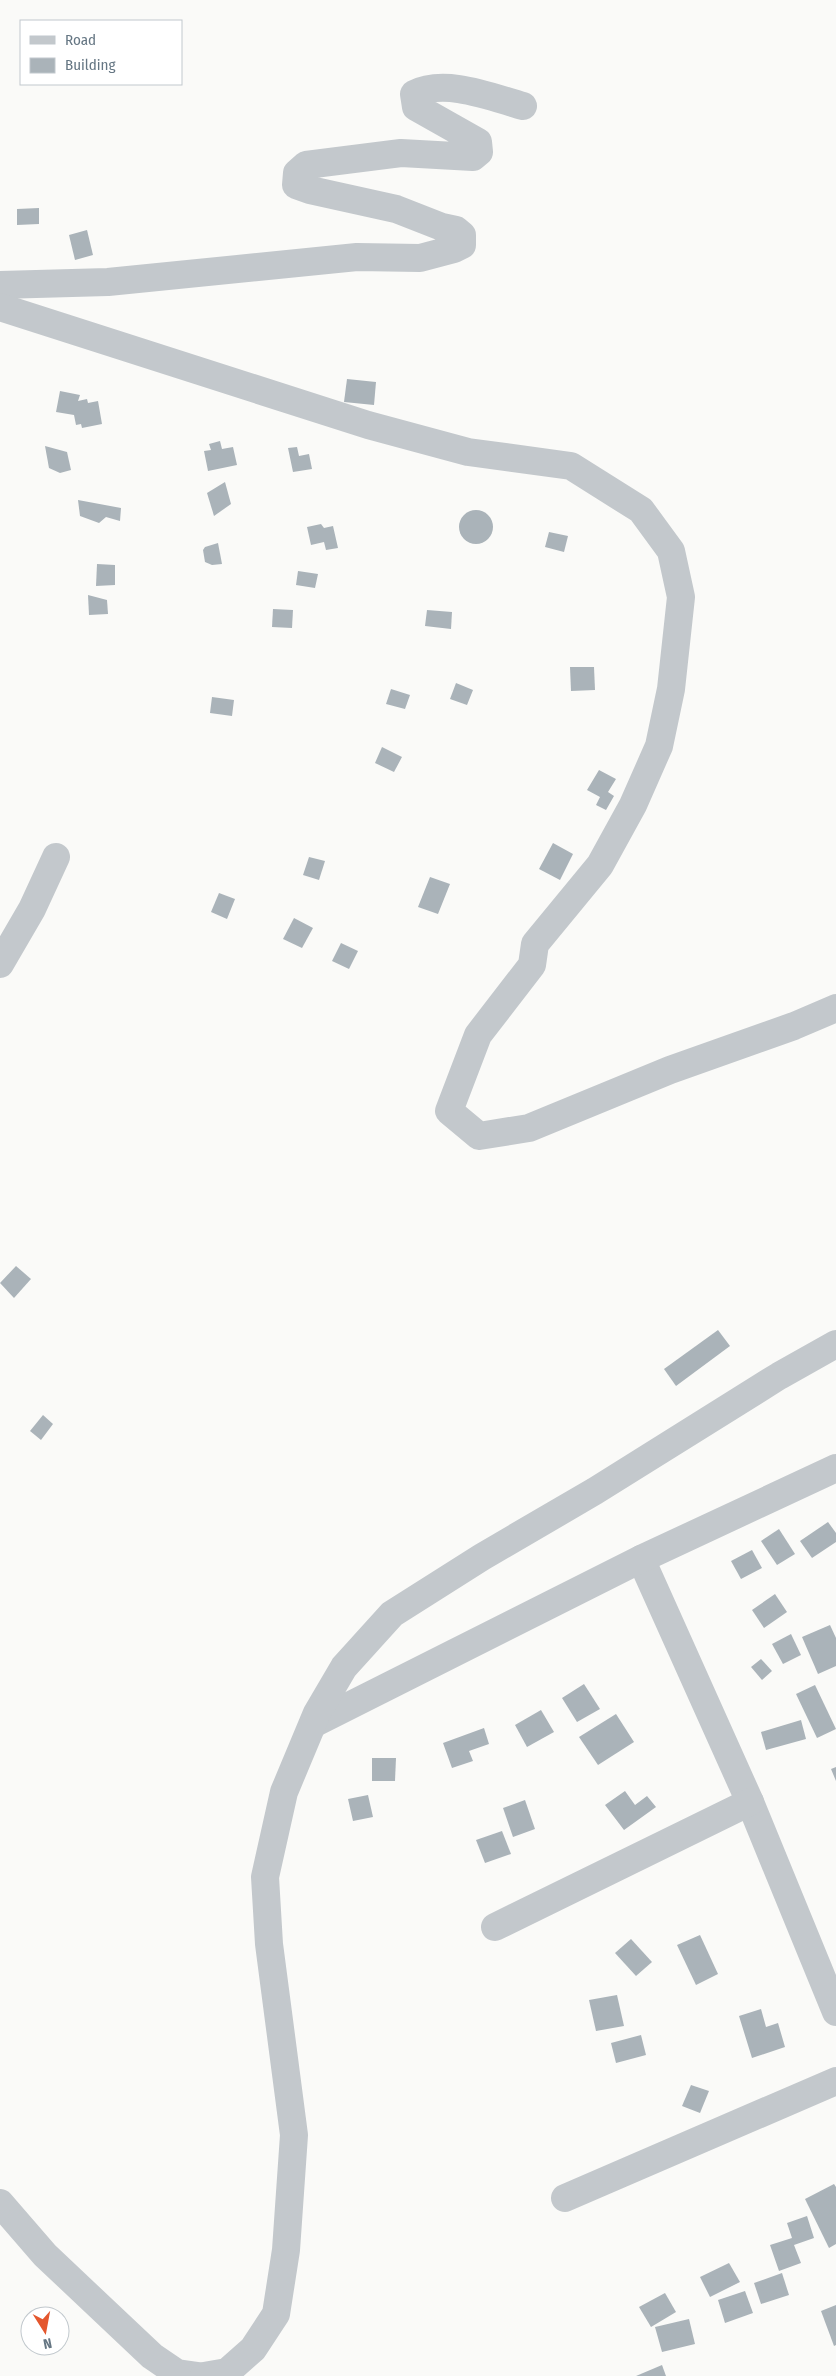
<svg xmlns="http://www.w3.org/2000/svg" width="836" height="2376" font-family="'Fira Sans Condensed',sans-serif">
<rect width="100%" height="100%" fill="#fafaf8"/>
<g fill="#aab3b9">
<path d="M 39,208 L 39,224 L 17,225 L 17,209 Z"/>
<path d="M 87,230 L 93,255 L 75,260 L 69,235 Z"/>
<path d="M 347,379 L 376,382 L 374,405 L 344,402 Z"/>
<path d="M 60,391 L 80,395 L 78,401 L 87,399 L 88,403 L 98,401 L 102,424 L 82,428 L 81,424 L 76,425 L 74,415 L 56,412 Z"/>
<path d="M 220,441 L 222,449 L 233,447 L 237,465 L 208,471 L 204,451 L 211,450 L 209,444 Z"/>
<path d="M 45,446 L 67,452 L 71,470 L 60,473 L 49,468 Z"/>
<path d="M 297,447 L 299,456 L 309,454 L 312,469 L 293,472 L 288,448 Z"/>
<path d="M 225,482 L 231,504 L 214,516 L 207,493 Z"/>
<path d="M 78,500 L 121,508 L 120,521 L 106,517 L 99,523 L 80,516 Z"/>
<circle cx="476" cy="527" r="17"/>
<path d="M 321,524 L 324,528 L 333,526 L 338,548 L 326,550 L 324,542 L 311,545 L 307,527 Z"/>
<path d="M 549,532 L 568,536 L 564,552 L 545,547 Z"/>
<path d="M 218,543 L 222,564 L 212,565 L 205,562 L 203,550 L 205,547 Z"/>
<path d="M 97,564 L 115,565 L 115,585 L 96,586 Z"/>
<path d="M 298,571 L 318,574 L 315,588 L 296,585 Z"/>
<path d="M 88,595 L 107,600 L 108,614 L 89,615 Z"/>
<path d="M 273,609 L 293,610 L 292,628 L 272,627 Z"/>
<path d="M 427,610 L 452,612 L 451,629 L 425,626 Z"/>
<path d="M 570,667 L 594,667 L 595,690 L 571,691 Z"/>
<path d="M 456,683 L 473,690 L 467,705 L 450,699 Z"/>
<path d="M 391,689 L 410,695 L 405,709 L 386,704 Z"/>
<path d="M 212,697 L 234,700 L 232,716 L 210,713 Z"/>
<path d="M 382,747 L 402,757 L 394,772 L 375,763 Z"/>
<path d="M 599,770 L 616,779 L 608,792 L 614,796 L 606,810 L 596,805 L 600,797 L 587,790 Z"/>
<path d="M 553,843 L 573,854 L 560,880 L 539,869 Z"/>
<path d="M 309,857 L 325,861 L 319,880 L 303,875 Z"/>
<path d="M 430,877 L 450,884 L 438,914 L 418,907 Z"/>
<path d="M 219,893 L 235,899 L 227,919 L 211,912 Z"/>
<path d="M 294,918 L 313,928 L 302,948 L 283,939 Z"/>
<path d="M 341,943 L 358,951 L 349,969 L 332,961 Z"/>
<path d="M 16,1266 L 31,1279 L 14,1298 L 0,1283 Z"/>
<path d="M 718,1330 L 730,1346 L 676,1386 L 664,1369 Z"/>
<path d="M 43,1415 L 53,1424 L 41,1440 L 30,1431 Z"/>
<path d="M 828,1522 L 836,1533 L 836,1542 L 812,1558 L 800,1541 Z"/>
<path d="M 779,1529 L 795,1554 L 777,1565 L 761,1541 Z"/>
<path d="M 752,1550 L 762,1568 L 741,1579 L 731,1561 Z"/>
<path d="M 775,1594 L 787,1612 L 764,1628 L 752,1610 Z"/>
<path d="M 830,1625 L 836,1638 L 836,1666 L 818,1674 L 802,1637 Z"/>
<path d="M 791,1634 L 801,1655 L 783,1664 L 772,1644 Z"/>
<path d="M 761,1659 L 772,1671 L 762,1680 L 751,1667 Z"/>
<path d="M 584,1684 L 600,1709 L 577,1722 L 562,1698 Z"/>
<path d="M 815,1685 L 836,1729 L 817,1738 L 796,1694 Z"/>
<path d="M 541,1710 L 554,1732 L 527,1747 L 515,1725 Z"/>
<path d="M 616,1714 L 634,1742 L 598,1765 L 579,1737 Z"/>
<path d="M 801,1720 L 806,1739 L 766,1750 L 761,1732 Z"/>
<path d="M 484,1728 L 489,1744 L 469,1751 L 473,1761 L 452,1768 L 443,1743 Z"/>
<path d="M 372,1758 L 396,1758 L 395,1781 L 372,1781 Z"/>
<path d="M 836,1767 L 836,1781 L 831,1769 Z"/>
<path d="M 625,1791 L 635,1805 L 647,1796 L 656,1807 L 624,1830 L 605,1805 Z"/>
<path d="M 368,1795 L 373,1817 L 353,1821 L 348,1799 Z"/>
<path d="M 525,1800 L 535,1829 L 513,1837 L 503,1808 Z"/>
<path d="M 502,1831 L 511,1854 L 485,1863 L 476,1840 Z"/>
<path d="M 700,1935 L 718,1974 L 696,1985 L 677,1945 Z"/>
<path d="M 631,1939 L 652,1962 L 636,1976 L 615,1953 Z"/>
<path d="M 617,1995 L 624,2026 L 596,2031 L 589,2000 Z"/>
<path d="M 761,2009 L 766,2027 L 778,2023 L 785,2047 L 752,2058 L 739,2016 Z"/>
<path d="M 641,2035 L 646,2055 L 616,2063 L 611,2043 Z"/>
<path d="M 691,2085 L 709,2091 L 700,2113 L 682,2106 Z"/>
<path d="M 834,2184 L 836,2187 L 836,2244 L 829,2248 L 805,2199 Z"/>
<path d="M 807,2216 L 814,2238 L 794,2245 L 801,2263 L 779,2271 L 770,2245 L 792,2238 L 787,2223 Z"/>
<path d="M 729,2263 L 740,2282 L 710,2297 L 700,2277 Z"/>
<path d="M 782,2273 L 789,2295 L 761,2304 L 754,2283 Z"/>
<path d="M 745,2291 L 753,2313 L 725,2323 L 718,2300 Z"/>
<path d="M 665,2293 L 676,2312 L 651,2327 L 639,2307 Z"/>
<path d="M 836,2305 L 836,2345 L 834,2346 L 821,2311 Z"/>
<path d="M 689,2319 L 695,2344 L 662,2352 L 655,2327 Z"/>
<path d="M 662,2365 L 666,2376 L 636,2376 Z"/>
</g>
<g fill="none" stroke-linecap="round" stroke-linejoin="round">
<g stroke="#c3c8cc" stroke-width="28">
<path d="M 0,285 L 108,282 L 357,257 L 420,258 L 454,249 L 462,245 L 462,235 L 456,230 L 442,227 L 396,209 L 310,190 L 296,185 L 297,173 L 306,165 L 401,153 L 473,157 L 479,152 L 478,142 L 416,107 L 414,94 C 445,78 491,97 523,106"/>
<path d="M 0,307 L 368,425 L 468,452 L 571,466 L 641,510 L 671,551 L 681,597 L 671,689 L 659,746 L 633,805 L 600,865 L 535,944 L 532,965 L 478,1035 L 449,1111 L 479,1136 L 529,1128 L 670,1070 L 794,1026 L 836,1008"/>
<path d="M 0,964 L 32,909 L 56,857"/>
<path d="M 641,1559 L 750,1802 L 836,2012"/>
<path d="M 313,1724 L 641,1559 L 836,1468"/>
<path d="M 495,1927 L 750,1802"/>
<path d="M 565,2198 L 836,2081"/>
<path d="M 0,2203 L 45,2255 L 152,2356 L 177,2373 L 198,2376"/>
<path d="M 204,2376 L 227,2372 L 253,2349 L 276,2314 L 286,2250 L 294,2135 L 269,1944 L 265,1877 L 284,1792 L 317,1713 L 344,1667 L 392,1614 L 482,1557 L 595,1491 L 779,1376 L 836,1344"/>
</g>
</g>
<rect x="20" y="20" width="162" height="65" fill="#ffffff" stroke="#c1c8cd"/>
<rect x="30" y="36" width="25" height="8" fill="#c3c8cc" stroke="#c1c8cd"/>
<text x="65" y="45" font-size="15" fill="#657683">Road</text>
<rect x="30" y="58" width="25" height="15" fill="#aab3b9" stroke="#c1c8cd"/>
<text x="65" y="70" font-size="15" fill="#657683">Building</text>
<g transform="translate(45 2331) rotate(169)"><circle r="24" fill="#ffffff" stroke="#c1c8cd"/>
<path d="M0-4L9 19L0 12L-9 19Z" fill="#e4572e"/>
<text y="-8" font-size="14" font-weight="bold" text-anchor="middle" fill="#657683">N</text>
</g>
</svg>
